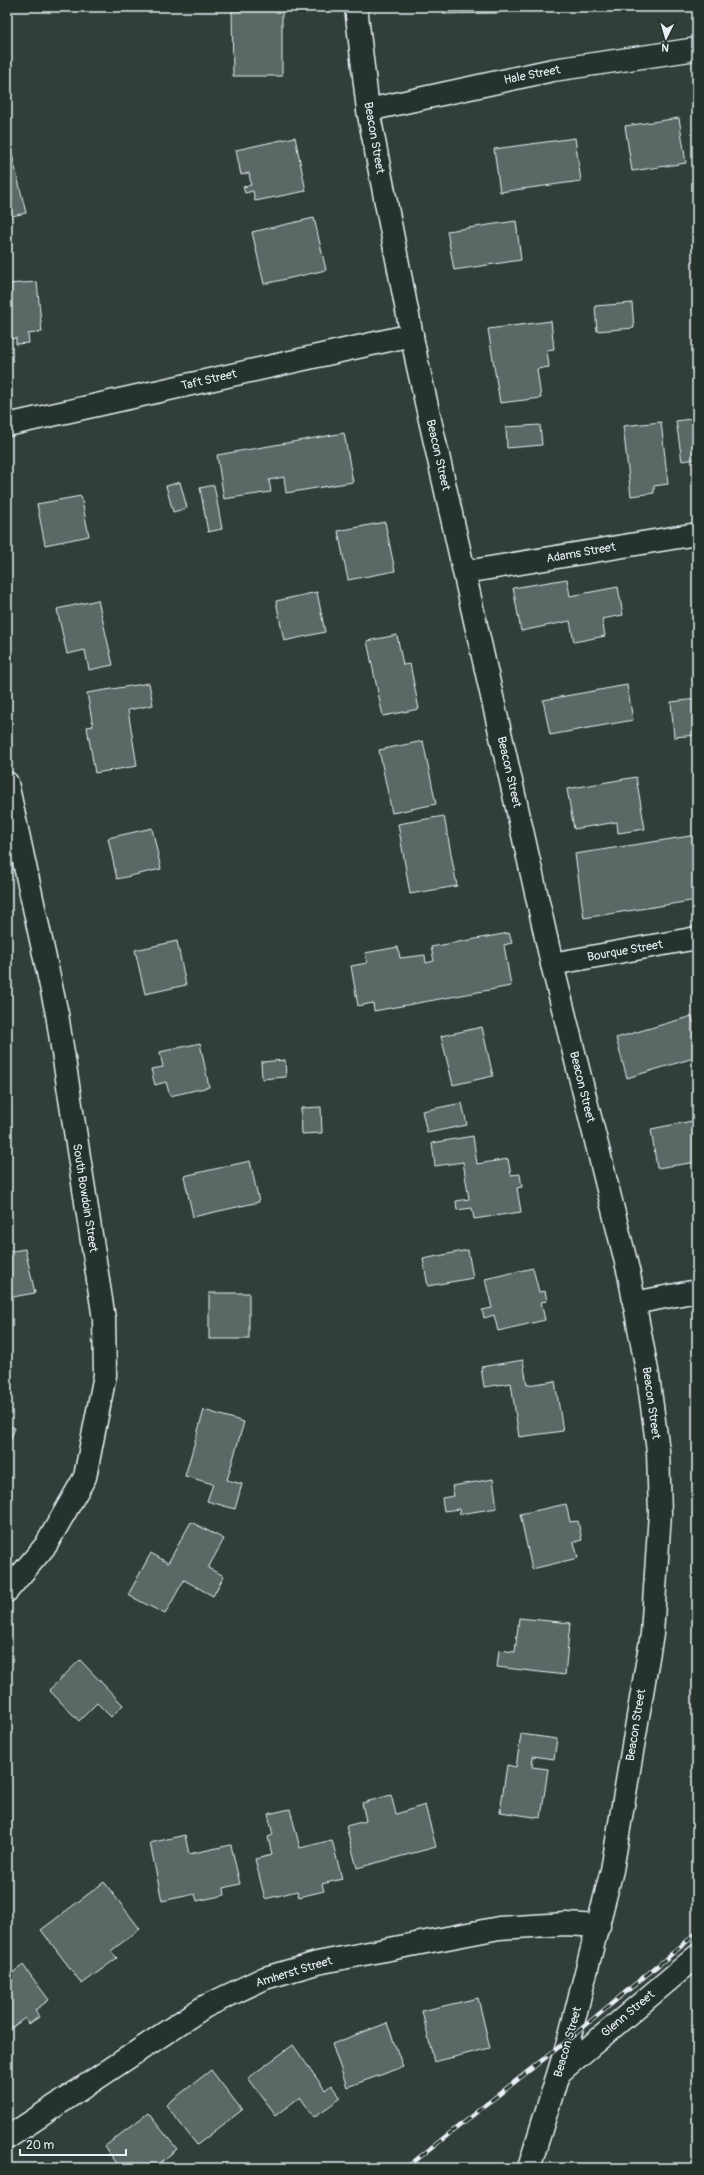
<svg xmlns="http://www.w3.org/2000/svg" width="704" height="2175" font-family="Pangolin,sans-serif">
<rect width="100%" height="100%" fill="#323e39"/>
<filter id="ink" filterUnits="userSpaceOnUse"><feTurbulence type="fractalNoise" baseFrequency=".025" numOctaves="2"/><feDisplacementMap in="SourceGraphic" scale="8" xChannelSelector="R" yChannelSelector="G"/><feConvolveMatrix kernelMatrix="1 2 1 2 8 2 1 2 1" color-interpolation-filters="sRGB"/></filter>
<g filter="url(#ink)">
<g fill="#5c6865" stroke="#e8f1f8">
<path d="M 444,7 L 499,7 L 499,13 L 444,14 Z"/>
<path d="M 282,9 L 282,76 L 233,76 L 232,10 Z"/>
<path d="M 679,118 L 686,163 L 632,171 L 625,126 Z"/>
<path d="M 7,134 L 26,213 L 7,217 Z"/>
<path d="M 295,137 L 306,191 L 255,201 L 253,191 L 245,193 L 243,187 L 251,185 L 249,173 L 241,175 L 236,150 Z"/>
<path d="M 575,138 L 581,181 L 500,192 L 494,149 Z"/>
<path d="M 314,218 L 326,270 L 264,284 L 252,232 Z"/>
<path d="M 516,221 L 521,260 L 454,270 L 447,231 Z"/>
<path d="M 37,282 L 42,332 L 28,334 L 29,343 L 16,344 L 16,338 L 7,339 L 7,284 Z"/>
<path d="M 632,303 L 634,328 L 597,331 L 595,306 Z"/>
<path d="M 551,321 L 554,349 L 547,350 L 549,367 L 537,369 L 541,398 L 500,403 L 488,329 Z"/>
<path d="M 697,418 L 697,459 L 682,461 L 676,421 Z"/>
<path d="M 661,422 L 668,484 L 654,486 L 654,493 L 631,496 L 623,426 Z"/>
<path d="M 540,425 L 542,445 L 507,448 L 506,427 Z"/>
<path d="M 344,433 L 353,482 L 286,493 L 284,477 L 269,480 L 271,492 L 224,499 L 217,455 Z"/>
<path d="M 180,482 L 187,508 L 173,512 L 166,486 Z"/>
<path d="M 214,485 L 222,529 L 208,532 L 200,488 Z"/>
<path d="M 81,496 L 89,536 L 45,545 L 37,504 Z"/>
<path d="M 385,522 L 395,571 L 348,580 L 338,531 Z"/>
<path d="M 567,579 L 570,596 L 618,587 L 623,615 L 602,619 L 605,636 L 574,642 L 570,621 L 521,631 L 513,588 Z"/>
<path d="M 317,592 L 325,632 L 284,641 L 276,601 Z"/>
<path d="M 98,600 L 113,665 L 89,670 L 85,650 L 67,654 L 57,609 Z"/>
<path d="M 397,635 L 403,665 L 410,664 L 419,709 L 383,716 L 367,641 Z"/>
<path d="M 149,683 L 153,705 L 128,710 L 137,766 L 95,773 L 87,727 L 93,726 L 87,693 Z"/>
<path d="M 627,685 L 633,720 L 550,735 L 543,700 Z"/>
<path d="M 697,699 L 697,735 L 674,737 L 671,702 Z"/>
<path d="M 423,741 L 436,804 L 392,813 L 379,750 Z"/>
<path d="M 636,777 L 645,829 L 618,833 L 617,822 L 574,829 L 567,789 Z"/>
<path d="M 444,816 L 457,886 L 410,894 L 398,824 Z"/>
<path d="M 152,828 L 161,869 L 117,879 L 108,838 Z"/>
<path d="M 697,835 L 697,900 L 584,918 L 575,854 Z"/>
<path d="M 509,933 L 512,943 L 504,945 L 511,986 L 374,1011 L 373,1003 L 358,1006 L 351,966 L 367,963 L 365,953 L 398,947 L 400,958 L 425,955 L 426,963 L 434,961 L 431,947 Z"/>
<path d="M 177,941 L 186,985 L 145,994 L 135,950 Z"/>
<path d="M 692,1016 L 693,1022 L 697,1021 L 697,1057 L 627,1078 L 616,1038 Z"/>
<path d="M 482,1027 L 493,1076 L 453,1085 L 441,1036 Z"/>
<path d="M 200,1043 L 209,1087 L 170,1096 L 166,1082 L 155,1085 L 151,1069 L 163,1067 L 160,1052 Z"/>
<path d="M 285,1060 L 286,1077 L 262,1079 L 261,1062 Z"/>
<path d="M 462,1103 L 467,1125 L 427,1133 L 422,1111 Z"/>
<path d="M 321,1107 L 322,1133 L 302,1134 L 301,1108 Z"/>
<path d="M 697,1120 L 697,1162 L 657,1168 L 651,1129 Z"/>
<path d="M 473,1136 L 477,1164 L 508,1159 L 511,1175 L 520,1174 L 522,1187 L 517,1188 L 521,1212 L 474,1219 L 472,1208 L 457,1210 L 456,1201 L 469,1199 L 463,1162 L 435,1166 L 432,1143 Z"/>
<path d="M 250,1161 L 259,1202 L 193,1217 L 184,1176 Z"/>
<path d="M 25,1249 L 35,1293 L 7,1298 L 7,1252 Z"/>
<path d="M 468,1250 L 473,1278 L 428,1286 L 423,1259 Z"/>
<path d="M 533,1268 L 539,1292 L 545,1291 L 547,1301 L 541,1302 L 545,1320 L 498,1331 L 494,1315 L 484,1318 L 482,1310 L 492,1308 L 485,1279 Z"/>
<rect x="209" y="1293" width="40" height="46"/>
<path d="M 523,1360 L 527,1385 L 555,1381 L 563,1431 L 519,1437 L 511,1383 L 484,1387 L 481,1367 Z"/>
<path d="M 204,1410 L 244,1422 L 227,1480 L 242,1484 L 235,1509 L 207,1501 L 213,1484 L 185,1476 Z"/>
<path d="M 7,1425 L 15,1428 L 7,1448 Z"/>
<path d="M 493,1479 L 497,1508 L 460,1514 L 459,1509 L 444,1511 L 442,1498 L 454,1496 L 452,1486 Z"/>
<path d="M 566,1504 L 570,1522 L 578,1521 L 582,1540 L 574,1542 L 578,1558 L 532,1569 L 520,1514 Z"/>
<path d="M 191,1522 L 224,1539 L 208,1568 L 224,1576 L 213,1596 L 184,1580 L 165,1614 L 128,1595 L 151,1553 L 168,1563 Z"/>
<path d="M 519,1618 L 570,1623 L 565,1675 L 497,1667 L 499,1650 L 515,1652 Z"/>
<path d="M 80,1660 L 123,1705 L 111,1717 L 97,1703 L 79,1721 L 49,1690 Z"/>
<path d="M 697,1705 L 697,1728 L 694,1727 Z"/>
<path d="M 521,1734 L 557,1739 L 554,1759 L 533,1756 L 532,1767 L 548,1769 L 541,1818 L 500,1812 L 507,1765 L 516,1767 Z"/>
<path d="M 7,1765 L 12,1771 L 7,1775 Z"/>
<path d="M 391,1795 L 396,1814 L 425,1805 L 436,1847 L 357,1868 L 346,1826 L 366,1821 L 362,1803 Z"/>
<path d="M 290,1809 L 300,1848 L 332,1840 L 342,1879 L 322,1884 L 324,1891 L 299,1897 L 297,1891 L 265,1899 L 255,1859 L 272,1855 L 268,1837 L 273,1835 L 268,1814 Z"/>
<path d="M 185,1835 L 189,1854 L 231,1845 L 240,1884 L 224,1888 L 225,1895 L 197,1901 L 195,1894 L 162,1901 L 150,1843 Z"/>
<path d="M 104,1882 L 140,1929 L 111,1951 L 117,1958 L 82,1984 L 41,1930 Z"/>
<path d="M 23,1965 L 49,2000 L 35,2010 L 39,2017 L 29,2024 L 25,2018 L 7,2031 L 7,1977 Z"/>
<path d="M 478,1998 L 490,2048 L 434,2062 L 422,2011 Z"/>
<path d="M 387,2023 L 403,2067 L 347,2087 L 332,2044 Z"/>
<path d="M 293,2045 L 325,2090 L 331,2085 L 341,2098 L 314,2117 L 300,2097 L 276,2115 L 248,2078 Z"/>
<path d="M 211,2070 L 242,2110 L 197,2145 L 166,2105 Z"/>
<path d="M 148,2113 L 177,2149 L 154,2168 L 121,2168 L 104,2147 Z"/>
</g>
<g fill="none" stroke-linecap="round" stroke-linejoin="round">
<defs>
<g id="minor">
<path d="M 368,110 L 553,70 L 697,49"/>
<path d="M 7,425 L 412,335"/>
<path d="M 465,572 L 697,534"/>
<path d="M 7,783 L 57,1014 L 104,1319 L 105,1375 L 85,1477 L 46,1545 L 7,1591"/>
<path d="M 552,964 L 697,938"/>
<path d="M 634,1303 L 697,1291"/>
<path d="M 560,2072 L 697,1956"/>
<path d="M 7,2138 L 204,2007 L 265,1978 L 317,1963 L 499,1928 L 566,1924 L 599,1926"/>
</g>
<path id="secondary" d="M 356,7 L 368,110 L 417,362 L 552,964 L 629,1274 L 648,1376 L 658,1451 L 660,1513 L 652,1634 L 612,1870 L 569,2039 L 529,2168"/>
</defs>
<use href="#minor" stroke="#e8f1f8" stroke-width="25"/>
<use href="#secondary" stroke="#e8f1f8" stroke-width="25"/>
<use href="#minor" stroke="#26332d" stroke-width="22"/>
<use href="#secondary" stroke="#26332d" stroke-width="22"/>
<defs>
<path id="rail" d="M 406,2168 L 569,2039 L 697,1933"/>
</defs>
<use href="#rail" stroke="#e8f1f8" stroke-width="4.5"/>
<use href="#rail" stroke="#26332d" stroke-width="3" stroke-dasharray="9" stroke-linecap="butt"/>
</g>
</g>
<g text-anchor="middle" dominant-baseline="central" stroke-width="3" stroke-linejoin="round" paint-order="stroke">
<g font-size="12" fill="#e8f1f8" stroke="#26332d">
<text transform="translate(532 75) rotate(-11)">Hale Street</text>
<text transform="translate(374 138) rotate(80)">Beacon Street</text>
<text transform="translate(209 380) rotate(-13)">Taft Street</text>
<text transform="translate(438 455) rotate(77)">Beacon Street</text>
<text transform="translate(581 553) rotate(-10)">Adams Street</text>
<text transform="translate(509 772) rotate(77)">Beacon Street</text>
<text transform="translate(625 951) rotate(-10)">Bourque Street</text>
<text transform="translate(582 1087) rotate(76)">Beacon Street</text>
<text transform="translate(85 1198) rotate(81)">South Bowdoin Street</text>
<text transform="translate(651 1403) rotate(82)">Beacon Street</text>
<text transform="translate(636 1725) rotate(-81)">Beacon Street</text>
<text transform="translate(294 1972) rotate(-17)">Amherst Street</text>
<text transform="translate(628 2014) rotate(-40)">Glenn Street</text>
<text transform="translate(568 2042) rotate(-74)">Beacon Street</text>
</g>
</g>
<rect width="704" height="2175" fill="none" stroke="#26332d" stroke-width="24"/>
<rect x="12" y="12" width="680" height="2151" fill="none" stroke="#e8f1f8" stroke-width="1.5" filter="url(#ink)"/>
<g transform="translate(666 38) rotate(185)" stroke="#26332d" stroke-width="3" paint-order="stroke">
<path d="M0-3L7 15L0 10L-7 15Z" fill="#e8f1f8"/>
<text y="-6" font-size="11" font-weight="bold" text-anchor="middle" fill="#e8f1f8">N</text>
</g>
<path d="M20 2149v6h106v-6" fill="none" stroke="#e8f1f8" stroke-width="2"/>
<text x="26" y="2149" font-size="12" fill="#e8f1f8" stroke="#26332d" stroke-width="3" paint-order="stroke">20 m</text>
</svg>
